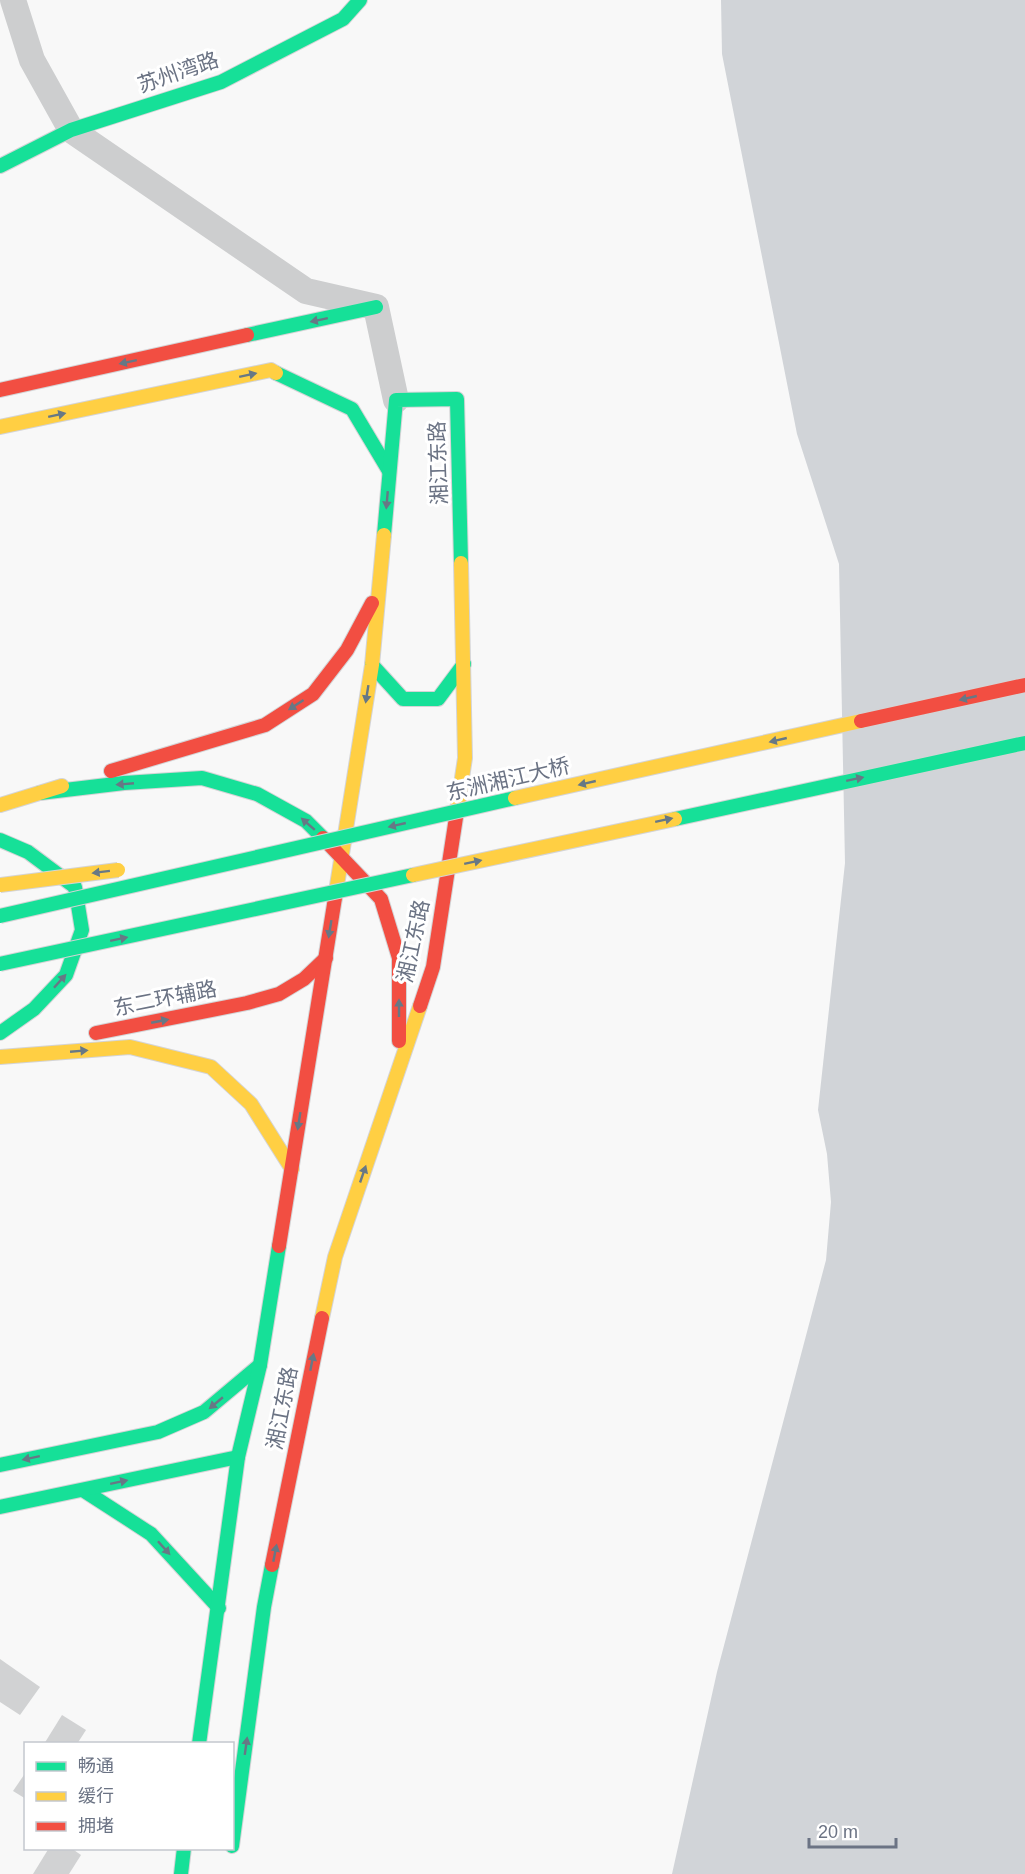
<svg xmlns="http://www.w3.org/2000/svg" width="1025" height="1874" font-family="Arial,'Noto Sans SC',sans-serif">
<rect width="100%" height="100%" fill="#f8f8f8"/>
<path fill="#d1d4d8" d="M 721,0 L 1025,0 L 1025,1874 L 672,1874 L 717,1672 L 826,1260 L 831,1202 L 827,1154 L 818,1110 L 845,863 L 839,564 L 797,434 L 722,54 Z"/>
<g fill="#d1d2d3">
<path d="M 0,1659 L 40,1687 L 20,1715 L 0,1702 Z"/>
<path d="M 62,1715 L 86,1730 L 77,1744 L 44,1744 Z"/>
<path d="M 26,1772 L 26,1799 L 13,1791 Z"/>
<path d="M 49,1848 L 71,1848 L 81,1855 L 69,1874 L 33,1874 Z"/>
</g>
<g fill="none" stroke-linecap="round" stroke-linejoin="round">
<defs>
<g id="fast">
<path d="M 0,166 L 71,130 L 221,82 L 343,19 L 360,0"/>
<path d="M 247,335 L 376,307"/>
<path d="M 276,373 L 352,409 L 389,471"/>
<path d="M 384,535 L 396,400 L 457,399 L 461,563"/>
<path d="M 372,665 L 403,699 L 438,699 L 464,664"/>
<path d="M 40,793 L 124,783 L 202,778 L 257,794 L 306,821 L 323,838"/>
<path d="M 0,840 L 28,852 L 75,887 L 82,930 L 66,975 L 34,1009 L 0,1033"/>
<path d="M 0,1465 L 158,1432 L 204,1412 L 260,1365"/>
<path d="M 83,1490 L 151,1534 L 219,1608"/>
<path d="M 0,1507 L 238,1457"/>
<path d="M 199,1744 L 238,1457 L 260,1365 L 279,1246"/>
<path d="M 232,1846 L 264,1607 L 272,1565"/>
<path d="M 181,1874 L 184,1848"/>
</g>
<g id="slow">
<path d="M 0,427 L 271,370 L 276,373"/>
<path d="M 0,805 L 62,786"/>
<path d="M 457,811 L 465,758 L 461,563"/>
<path d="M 335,898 L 372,665 L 384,535"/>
<path d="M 0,1057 L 130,1047 L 211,1067 L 251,1104 L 292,1169"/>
<path d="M 322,1318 L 335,1257 L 420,1006"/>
</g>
<g id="jam">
<path d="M 0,390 L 247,335"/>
<path d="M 111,771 L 265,725 L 313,694 L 347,650 L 372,603"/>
<path d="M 323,838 L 381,899 L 399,958 L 399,1041"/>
<path d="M 420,1006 L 433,967 L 457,811"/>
<path d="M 96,1033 L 247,1003 L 279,994 L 304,979 L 326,958"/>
<path d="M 279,1246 L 335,898"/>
<path d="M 272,1565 L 322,1318"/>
</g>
</defs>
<use href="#fast" stroke="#d4d4d6" stroke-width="16"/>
<use href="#slow" stroke="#d4d4d6" stroke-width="16"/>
<use href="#jam" stroke="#d4d4d6" stroke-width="16"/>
<path stroke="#cdcecf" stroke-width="26" d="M 13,0 L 32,60 L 71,130 L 306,291 L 376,307 L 396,400"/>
<use href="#fast" stroke="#16e098" stroke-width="14"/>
<use href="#slow" stroke="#ffcf43" stroke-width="14"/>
<use href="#jam" stroke="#f24e42" stroke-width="14"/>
<defs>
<g id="fast-bridge">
<path d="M 675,819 L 1025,743"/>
<path d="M 0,916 L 515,798"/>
<path d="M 0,964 L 413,875"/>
</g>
<g id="slow-bridge">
<path d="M 515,798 L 861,721"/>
<path d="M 413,875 L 675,819"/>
<path d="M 0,885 L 118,870"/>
</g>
<path id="jam-bridge" d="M 861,721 L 1025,685"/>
</defs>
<use href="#fast-bridge" stroke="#d4d4d5" stroke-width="16" stroke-linecap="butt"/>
<use href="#slow-bridge" stroke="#d4d4d5" stroke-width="16" stroke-linecap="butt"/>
<use href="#jam-bridge" stroke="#d4d4d5" stroke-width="16" stroke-linecap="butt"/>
<use href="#fast-bridge" stroke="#16e098" stroke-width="14"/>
<use href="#slow-bridge" stroke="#ffcf43" stroke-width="14"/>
<use href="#jam-bridge" stroke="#f24e42" stroke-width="14"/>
</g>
<defs><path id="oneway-solid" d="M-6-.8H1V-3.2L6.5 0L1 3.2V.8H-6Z" transform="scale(1.5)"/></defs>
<g fill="#677885">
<use href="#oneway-solid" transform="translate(319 320) rotate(168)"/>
<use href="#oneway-solid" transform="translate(128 362) rotate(168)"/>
<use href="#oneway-solid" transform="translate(248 375) rotate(-12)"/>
<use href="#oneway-solid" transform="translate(57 415) rotate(-12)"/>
<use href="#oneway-solid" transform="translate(387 500) rotate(95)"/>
<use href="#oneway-solid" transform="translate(367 694) rotate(99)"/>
<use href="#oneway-solid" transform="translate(968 698) rotate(167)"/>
<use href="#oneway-solid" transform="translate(296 705) rotate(147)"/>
<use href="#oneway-solid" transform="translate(778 740) rotate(167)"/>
<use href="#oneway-solid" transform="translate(855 779) rotate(-12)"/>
<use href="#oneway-solid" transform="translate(587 783) rotate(167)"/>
<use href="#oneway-solid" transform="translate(125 784) rotate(175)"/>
<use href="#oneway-solid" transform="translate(664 820) rotate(-12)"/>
<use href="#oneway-solid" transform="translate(308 824) rotate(-139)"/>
<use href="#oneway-solid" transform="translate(397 825) rotate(167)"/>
<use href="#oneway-solid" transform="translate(473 862) rotate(-12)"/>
<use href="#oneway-solid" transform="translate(101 872) rotate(173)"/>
<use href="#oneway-solid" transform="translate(330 929) rotate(99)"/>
<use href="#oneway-solid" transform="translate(119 939) rotate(-12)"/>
<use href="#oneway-solid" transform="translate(60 981) rotate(-48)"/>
<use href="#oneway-solid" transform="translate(399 1008) rotate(-90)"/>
<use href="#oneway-solid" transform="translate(160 1021) rotate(-11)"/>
<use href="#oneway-solid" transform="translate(79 1051) rotate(-5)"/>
<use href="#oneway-solid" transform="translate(299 1121) rotate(99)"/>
<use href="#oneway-solid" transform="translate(363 1174) rotate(-71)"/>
<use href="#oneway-solid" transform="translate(312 1362) rotate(-79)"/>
<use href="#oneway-solid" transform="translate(216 1403) rotate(140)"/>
<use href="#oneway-solid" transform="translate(31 1458) rotate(168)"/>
<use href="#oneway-solid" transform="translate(119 1482) rotate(-12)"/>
<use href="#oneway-solid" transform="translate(164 1548) rotate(48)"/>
<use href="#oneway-solid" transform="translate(275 1553) rotate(-79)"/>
<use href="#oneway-solid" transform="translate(246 1746) rotate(-82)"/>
</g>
<g text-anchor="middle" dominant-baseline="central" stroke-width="6" stroke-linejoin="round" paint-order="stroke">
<g font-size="21" fill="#6b7384" stroke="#fff">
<text transform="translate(178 72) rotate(-19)">苏州湾路</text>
<text transform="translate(438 463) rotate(-92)">湘江东路</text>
<text transform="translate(508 779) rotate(-13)">东洲湘江大桥</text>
<text transform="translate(413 941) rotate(-78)">湘江东路</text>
<text transform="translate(165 998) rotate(-11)">东二环辅路</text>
<text transform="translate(282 1408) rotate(-79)">湘江东路</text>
</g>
</g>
<rect x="24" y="1742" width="210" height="108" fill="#ffffff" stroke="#c4c7ce" stroke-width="1.5"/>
<rect x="36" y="1762" width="30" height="9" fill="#16e098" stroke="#c4c7ce" stroke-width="1.5"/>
<text x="78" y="1772" font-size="18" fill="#6b7384">畅通</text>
<rect x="36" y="1792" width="30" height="9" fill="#ffcf43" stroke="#c4c7ce" stroke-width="1.5"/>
<text x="78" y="1802" font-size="18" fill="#6b7384">缓行</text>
<rect x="36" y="1822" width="30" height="9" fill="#f24e42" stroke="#c4c7ce" stroke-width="1.5"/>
<text x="78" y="1832" font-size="18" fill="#6b7384">拥堵</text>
<path d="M809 1838v9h87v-9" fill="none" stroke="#6b7384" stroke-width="3"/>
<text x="818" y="1838" font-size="18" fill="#6b7384" stroke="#ffffff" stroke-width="4.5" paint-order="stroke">20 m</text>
</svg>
